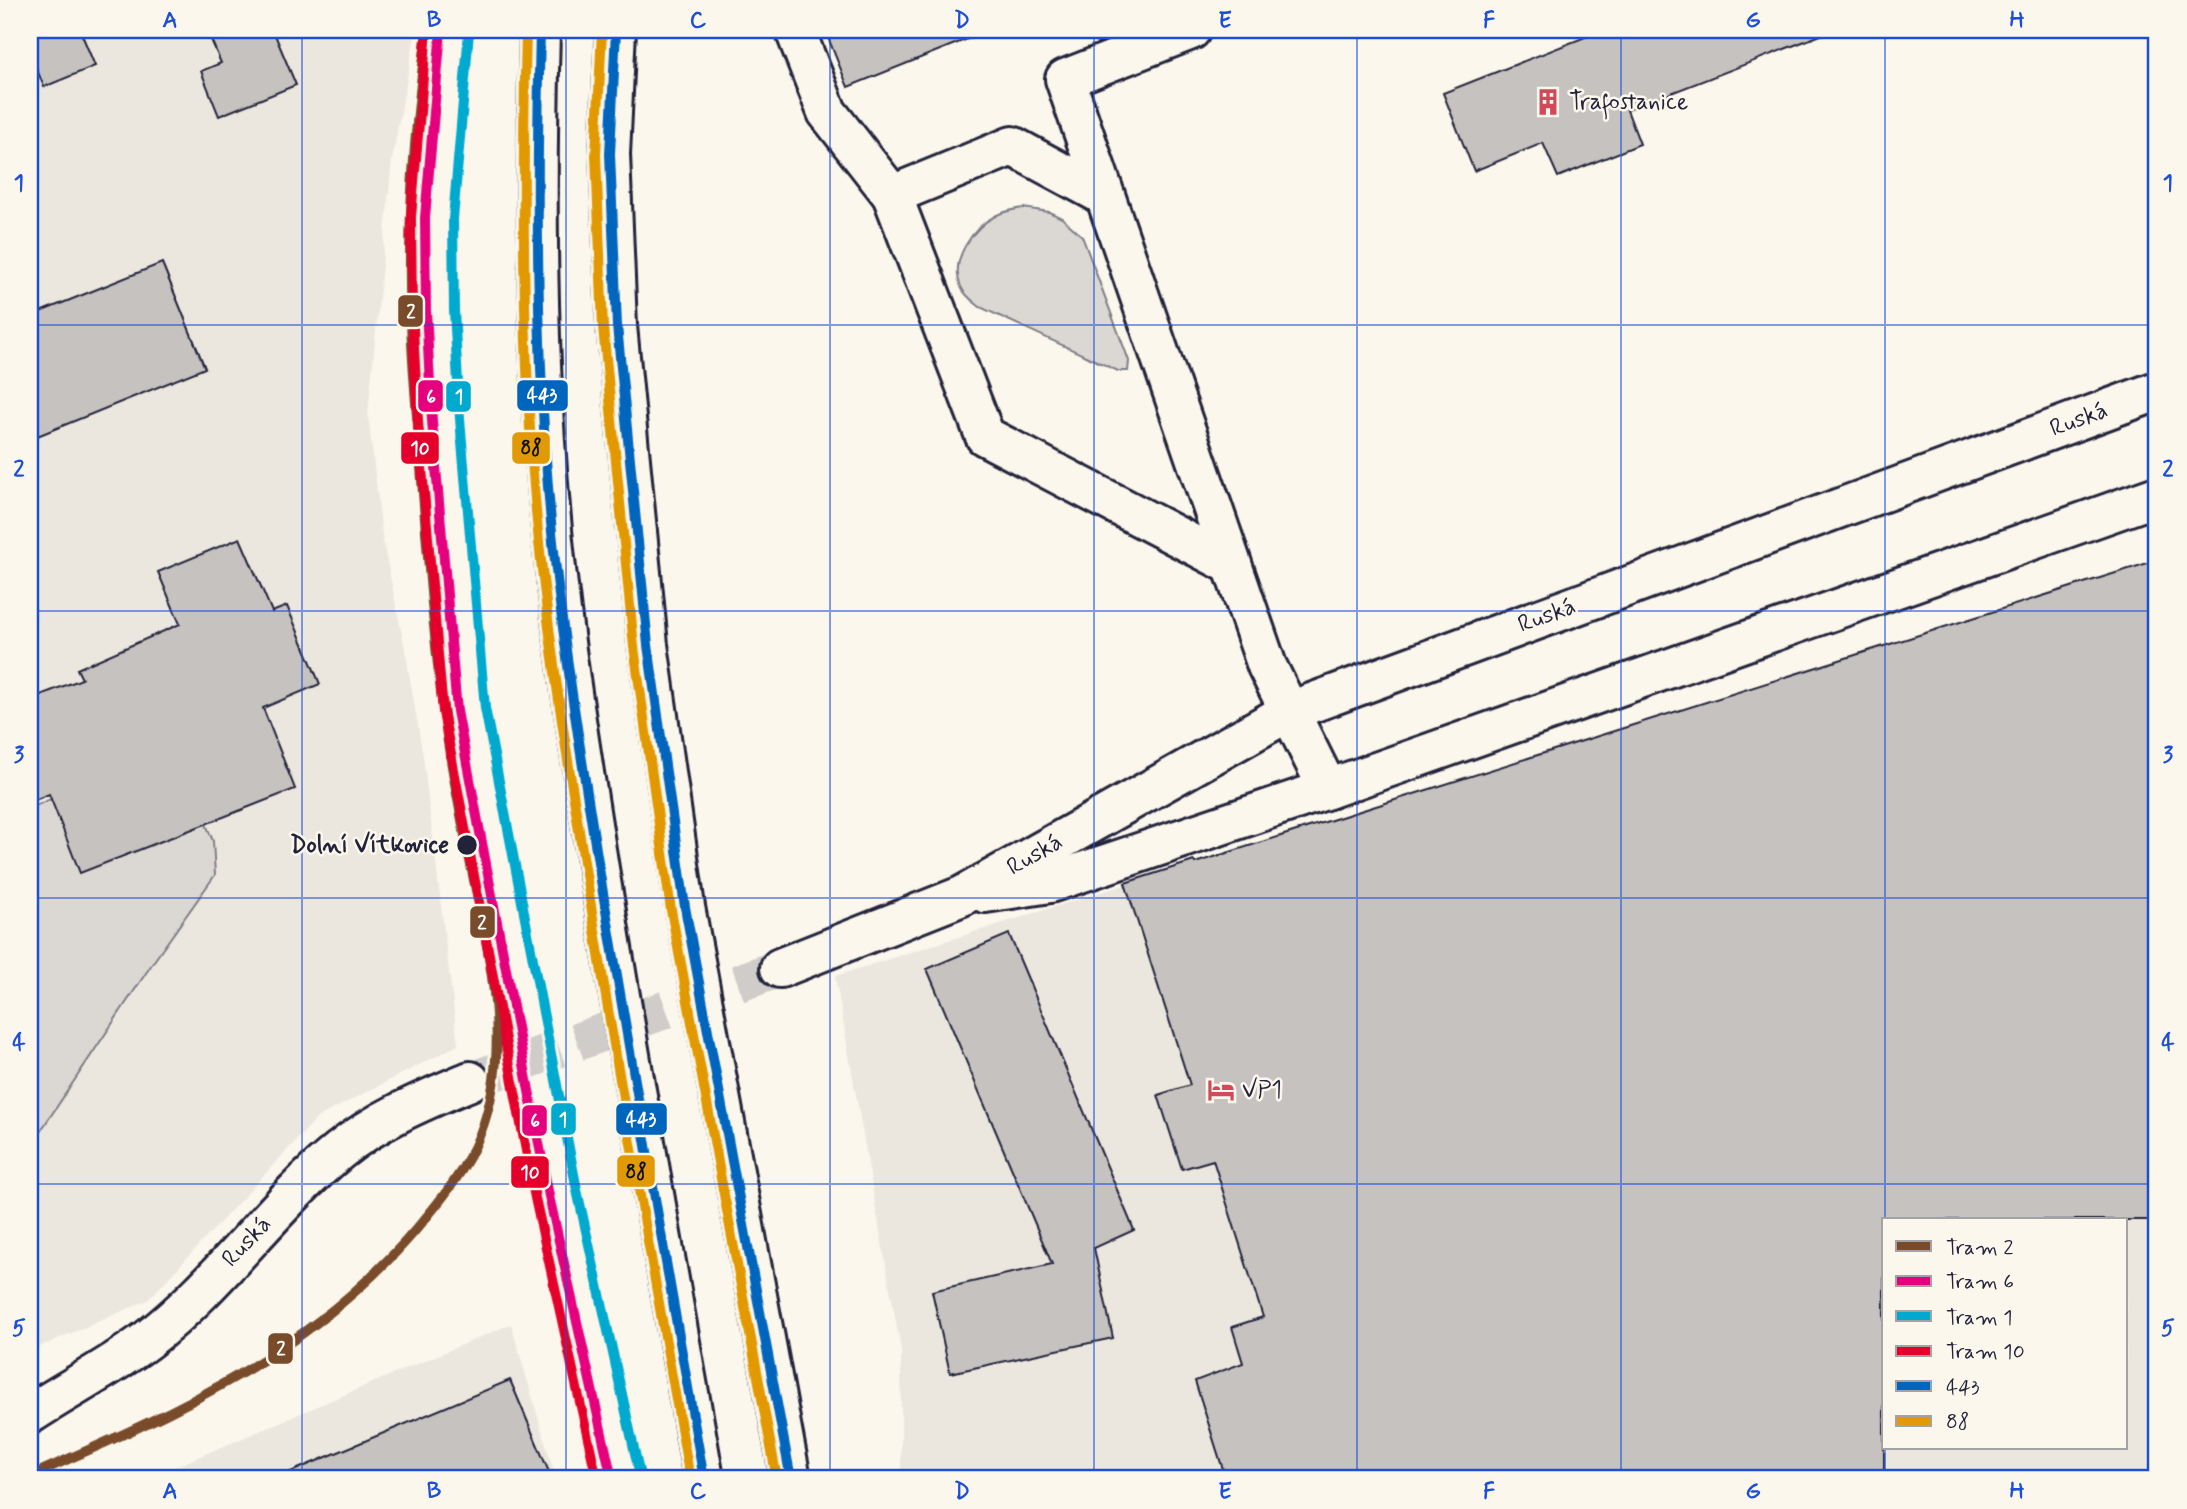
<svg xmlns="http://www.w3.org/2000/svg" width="2187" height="1509" font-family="Mynerve,sans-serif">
<rect width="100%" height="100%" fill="#fbf7ec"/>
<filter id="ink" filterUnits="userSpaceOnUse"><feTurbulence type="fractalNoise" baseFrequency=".0143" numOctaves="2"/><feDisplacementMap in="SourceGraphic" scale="14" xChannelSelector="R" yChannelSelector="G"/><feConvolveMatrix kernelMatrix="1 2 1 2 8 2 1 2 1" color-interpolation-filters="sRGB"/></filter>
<g filter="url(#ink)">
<g fill="#ebe7df" fill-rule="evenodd">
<path d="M 30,30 L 416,30 L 392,160 L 368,415 L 383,542 L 406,654 L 423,756 L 458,1045 L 318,1117 L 148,1300 L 30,1351 Z"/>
<path d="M 2157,559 L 2157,1479 L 901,1479 L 901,1351 L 835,976 ZM 1884,1220 L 2126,1220 L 2126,1448 L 1884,1448 Z"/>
<path d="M 511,1324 L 556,1479 L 146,1479 Z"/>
</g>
<g fill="#dbd8d3" stroke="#7e7d87" stroke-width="2">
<path d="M 1023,208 L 1049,212 L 1062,218 L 1082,236 L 1129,361 L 1128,371 L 1118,371 L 980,307 C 973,301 965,296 961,287 C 949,260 973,227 997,215 C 1005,211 1014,210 1023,208 Z"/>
<path d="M 84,785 L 206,824 L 213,841 L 215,875 L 154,961 L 30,1147 L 30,808 Z"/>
</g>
<g fill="#c6c2c0" stroke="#22223b" stroke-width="2">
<path d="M 30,30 L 80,30 L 95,66 L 44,87 L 30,52 Z"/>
<path d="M 207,30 L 273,30 L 296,85 L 219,116 L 201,71 L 221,63 Z"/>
<path d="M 825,30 L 984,30 L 985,32 L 848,87 Z"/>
<path d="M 1603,30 L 1826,30 L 1826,33 L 1627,110 L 1640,144 L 1558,177 L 1543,143 L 1474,171 L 1443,93 Z"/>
<path d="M 162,263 L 205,368 L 30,439 L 30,316 Z"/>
<path d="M 240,538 L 272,612 L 287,606 L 320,684 L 263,708 L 295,789 L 80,873 L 49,794 L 30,802 L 30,699 L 82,679 L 77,669 L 180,624 L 158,572 Z"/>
<path d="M 2157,560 L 2157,1220 L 1884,1220 L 1884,1479 L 1226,1479 L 1195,1381 L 1243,1363 L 1232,1327 L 1263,1317 L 1213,1160 L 1182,1169 L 1158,1095 L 1190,1085 L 1125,883 L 1194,861 L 1195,863 Z"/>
<path d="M 1009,934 L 1134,1230 L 1094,1248 L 1113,1338 L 950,1373 L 932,1291 L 1052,1264 L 927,969 Z"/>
<path d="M 510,1380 L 552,1479 L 274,1479 Z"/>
</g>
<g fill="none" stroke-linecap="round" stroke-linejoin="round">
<path stroke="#d0ccc9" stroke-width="38" stroke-dasharray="38 19" stroke-linecap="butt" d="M 470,1081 L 780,968"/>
<defs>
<g id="minor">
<path d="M 795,30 L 827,112 L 892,195"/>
<path d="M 1191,30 L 1065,79 L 1267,666 L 1328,789"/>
<path d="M 1105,196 L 1012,146 L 892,195 L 985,436 L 1232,565"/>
<path d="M 985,893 L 1050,883 L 1328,789 L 2157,496"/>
<path d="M 780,968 L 962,896 L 1290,711 L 2157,391"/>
<path d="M 30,1414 C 68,1389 111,1367 147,1340 C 218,1286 270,1208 339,1151 C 378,1119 425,1100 470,1081"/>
</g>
<g id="highway">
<path d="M 540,30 C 536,177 536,323 547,470 C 556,600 577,728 597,856 C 630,1064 668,1272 704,1479"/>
<path d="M 616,30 L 610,154 L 617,326 L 648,645 L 685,907 L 791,1479"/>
</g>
</defs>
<use href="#minor" stroke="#22223b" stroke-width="44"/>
<use href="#highway" stroke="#22223b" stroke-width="44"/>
<use href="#minor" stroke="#fbf7ec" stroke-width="38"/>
<use href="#highway" stroke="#fbf7ec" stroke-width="38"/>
<defs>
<g id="bus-1">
<path d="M 540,30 C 536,194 536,358 551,522 C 563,646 583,769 603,893 C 635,1088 670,1284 704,1479"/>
<path d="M 616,30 L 610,154 L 617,326 L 648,645 L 685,907 L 791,1479"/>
</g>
<g id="bus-2">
<path d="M 526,30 C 522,194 522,358 537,522 C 549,646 569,769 589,893 C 620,1089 656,1284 690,1479"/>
<path d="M 602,30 L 596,155 L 603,327 L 634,647 L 671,910 L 777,1479"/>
</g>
</defs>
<use href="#bus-1" stroke="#fbf7ec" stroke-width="16"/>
<use href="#bus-2" stroke="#fbf7ec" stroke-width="16"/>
<use href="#bus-1" stroke="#0065bd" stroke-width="10"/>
<use href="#bus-2" stroke="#e29906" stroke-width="10"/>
<defs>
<path id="tram-1" d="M 30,1476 C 178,1411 312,1353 419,1226 C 442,1199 467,1168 480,1134 C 513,1049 490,961 473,875 C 460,811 447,747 440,683 C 431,607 426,530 420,454 C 415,389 409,324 410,259 C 410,182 418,106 427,30"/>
<path id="tram-2" d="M 441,30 L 425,218 L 426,310 L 432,421 L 457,711 L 549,1196 L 612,1479"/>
<path id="tram-3" d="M 469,32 L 453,219 L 454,310 L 460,419 L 485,708 L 577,1190 L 640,1476"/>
<path id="tram-4" d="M 427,30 L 411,217 L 412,310 L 418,422 L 443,712 L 535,1198 L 597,1479"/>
</defs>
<use href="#tram-1" stroke="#fbf7ec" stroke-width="16"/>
<use href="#tram-2" stroke="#fbf7ec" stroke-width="16"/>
<use href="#tram-3" stroke="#fbf7ec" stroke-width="16"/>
<use href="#tram-4" stroke="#fbf7ec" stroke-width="16"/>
<use href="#tram-1" stroke="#7a4b2a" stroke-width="10"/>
<use href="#tram-2" stroke="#e5007d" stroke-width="10"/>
<use href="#tram-3" stroke="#00a9ce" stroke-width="10"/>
<use href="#tram-4" stroke="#e4002b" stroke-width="10"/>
</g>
</g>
<path fill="none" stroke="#1d4ed8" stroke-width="2" stroke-opacity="0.55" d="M 302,30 L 302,1479M 566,30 L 566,1479M 830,30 L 830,1479M 1094,30 L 1094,1479M 1357,30 L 1357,1479M 1621,30 L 1621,1479M 1885,30 L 1885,1220M 30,325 L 2157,325M 30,611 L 2157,611M 30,898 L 2157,898M 30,1184 L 2157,1184M 1885,1448 L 1885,1479"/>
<defs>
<symbol id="building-bare" viewBox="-9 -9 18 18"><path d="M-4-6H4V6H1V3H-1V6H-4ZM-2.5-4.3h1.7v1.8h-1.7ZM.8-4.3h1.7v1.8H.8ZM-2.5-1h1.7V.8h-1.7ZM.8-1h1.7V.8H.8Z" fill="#d1495b" stroke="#fbf7ec" stroke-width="2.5" paint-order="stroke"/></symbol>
<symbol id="hotel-bare" viewBox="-9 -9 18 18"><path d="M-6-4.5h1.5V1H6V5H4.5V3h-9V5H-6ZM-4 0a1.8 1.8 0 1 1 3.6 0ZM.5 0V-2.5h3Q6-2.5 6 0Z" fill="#d1495b" stroke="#fbf7ec" stroke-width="2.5" paint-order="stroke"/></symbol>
</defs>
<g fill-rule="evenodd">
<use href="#building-bare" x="1529" y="83" width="38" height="38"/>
<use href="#hotel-bare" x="1202" y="1071" width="38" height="38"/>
</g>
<circle fill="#22223b" stroke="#fbf7ec" stroke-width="2.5" cx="467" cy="845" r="11"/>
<g text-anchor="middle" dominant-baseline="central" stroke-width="5" stroke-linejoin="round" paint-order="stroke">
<g font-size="24" fill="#22223b" stroke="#fbf7ec" text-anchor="start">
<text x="1569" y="102">Trafostanice</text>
<text x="1242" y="1090">VP1</text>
</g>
<g font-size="24" fill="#22223b" stroke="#fbf7ec">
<text transform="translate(2079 420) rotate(-20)">Ruská</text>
<text transform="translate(1547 616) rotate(-20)">Ruská</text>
<text transform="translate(1035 855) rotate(-30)">Ruská</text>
<text transform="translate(247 1242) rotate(-47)">Ruská</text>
</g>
<g font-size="24" font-weight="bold" fill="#22223b" stroke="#fbf7ec" text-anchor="end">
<text x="449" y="845">Dolní Vítkovice</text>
</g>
</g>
<g stroke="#fbf7ec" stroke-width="2.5">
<rect x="397" y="294" width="27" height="34" rx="7" fill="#7a4b2a"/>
<rect x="516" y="379" width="53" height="33" rx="7" fill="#0065bd"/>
<rect x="417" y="379" width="27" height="34" rx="7" fill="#e5007d"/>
<rect x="445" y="380" width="27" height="33" rx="7" fill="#00a9ce"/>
<rect x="511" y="431" width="40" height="34" rx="7" fill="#e29906"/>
<rect x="400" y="431" width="40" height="34" rx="7" fill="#e4002b"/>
<rect x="469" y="905" width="27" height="34" rx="7" fill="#7a4b2a"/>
<rect x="550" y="1102" width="27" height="34" rx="7" fill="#00a9ce"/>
<rect x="615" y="1102" width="53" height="34" rx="7" fill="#0065bd"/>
<rect x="521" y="1104" width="27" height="33" rx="7" fill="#e5007d"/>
<rect x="616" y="1154" width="40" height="34" rx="7" fill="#e29906"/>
<rect x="510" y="1155" width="40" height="34" rx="7" fill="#e4002b"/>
<rect x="267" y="1332" width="27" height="33" rx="7" fill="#7a4b2a"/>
</g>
<g font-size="19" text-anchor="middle" font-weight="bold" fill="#fff">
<text x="411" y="318">2</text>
<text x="542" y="402">443</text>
<text x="431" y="403">6</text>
<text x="459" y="403">1</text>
<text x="420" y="455">10</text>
<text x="482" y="929">2</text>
<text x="563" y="1126">1</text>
<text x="641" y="1126">443</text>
<text x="535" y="1127">6</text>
<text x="530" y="1179">10</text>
<text x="281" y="1355">2</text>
</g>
<g font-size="19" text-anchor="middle" font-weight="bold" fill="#111">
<text x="531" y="454">88</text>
<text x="636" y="1178">88</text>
</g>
<rect width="2187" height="1509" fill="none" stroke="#fbf7ec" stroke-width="77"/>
<rect x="1882" y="1218" width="245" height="231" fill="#fbf7ec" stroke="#a4a2a5" stroke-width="2"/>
<rect x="1896" y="1241" width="35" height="10" fill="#7a4b2a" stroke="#a4a2a5" stroke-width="2"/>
<text x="1946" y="1254" font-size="21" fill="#22223b">Tram 2</text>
<rect x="1896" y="1276" width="35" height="10" fill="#e5007d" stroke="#a4a2a5" stroke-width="2"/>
<text x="1946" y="1288" font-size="21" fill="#22223b">Tram 6</text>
<rect x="1896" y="1311" width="35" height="10" fill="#00a9ce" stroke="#a4a2a5" stroke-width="2"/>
<text x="1946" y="1324" font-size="21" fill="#22223b">Tram 1</text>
<rect x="1896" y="1346" width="35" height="10" fill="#e4002b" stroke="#a4a2a5" stroke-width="2"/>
<text x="1946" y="1358" font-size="21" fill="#22223b">Tram 10</text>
<rect x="1896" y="1381" width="35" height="10" fill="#0065bd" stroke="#a4a2a5" stroke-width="2"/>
<text x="1946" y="1394" font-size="21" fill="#22223b">443</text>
<rect x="1896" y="1416" width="35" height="10" fill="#e29906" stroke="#a4a2a5" stroke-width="2"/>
<text x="1946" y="1428" font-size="21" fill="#22223b">88</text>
<rect x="38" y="38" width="2110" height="1432" fill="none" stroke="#1d4ed8" stroke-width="2.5"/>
<g font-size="23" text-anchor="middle" font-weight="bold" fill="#1d4ed8">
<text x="170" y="27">A</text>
<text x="434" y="27">B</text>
<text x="698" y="27">C</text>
<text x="962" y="27">D</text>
<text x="1225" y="27">E</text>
<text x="1489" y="27">F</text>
<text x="1753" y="27">G</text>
<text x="2017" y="27">H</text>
<text x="19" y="190">1</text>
<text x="2168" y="190">1</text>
<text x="19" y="476">2</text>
<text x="2168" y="476">2</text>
<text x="19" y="762">3</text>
<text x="2168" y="762">3</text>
<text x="19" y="1049">4</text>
<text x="2168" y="1049">4</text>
<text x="19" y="1335">5</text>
<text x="2168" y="1335">5</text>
<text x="170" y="1498">A</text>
<text x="434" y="1498">B</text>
<text x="698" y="1498">C</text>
<text x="962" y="1498">D</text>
<text x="1225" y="1498">E</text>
<text x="1489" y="1498">F</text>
<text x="1753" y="1498">G</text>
<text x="2017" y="1498">H</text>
</g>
</svg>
